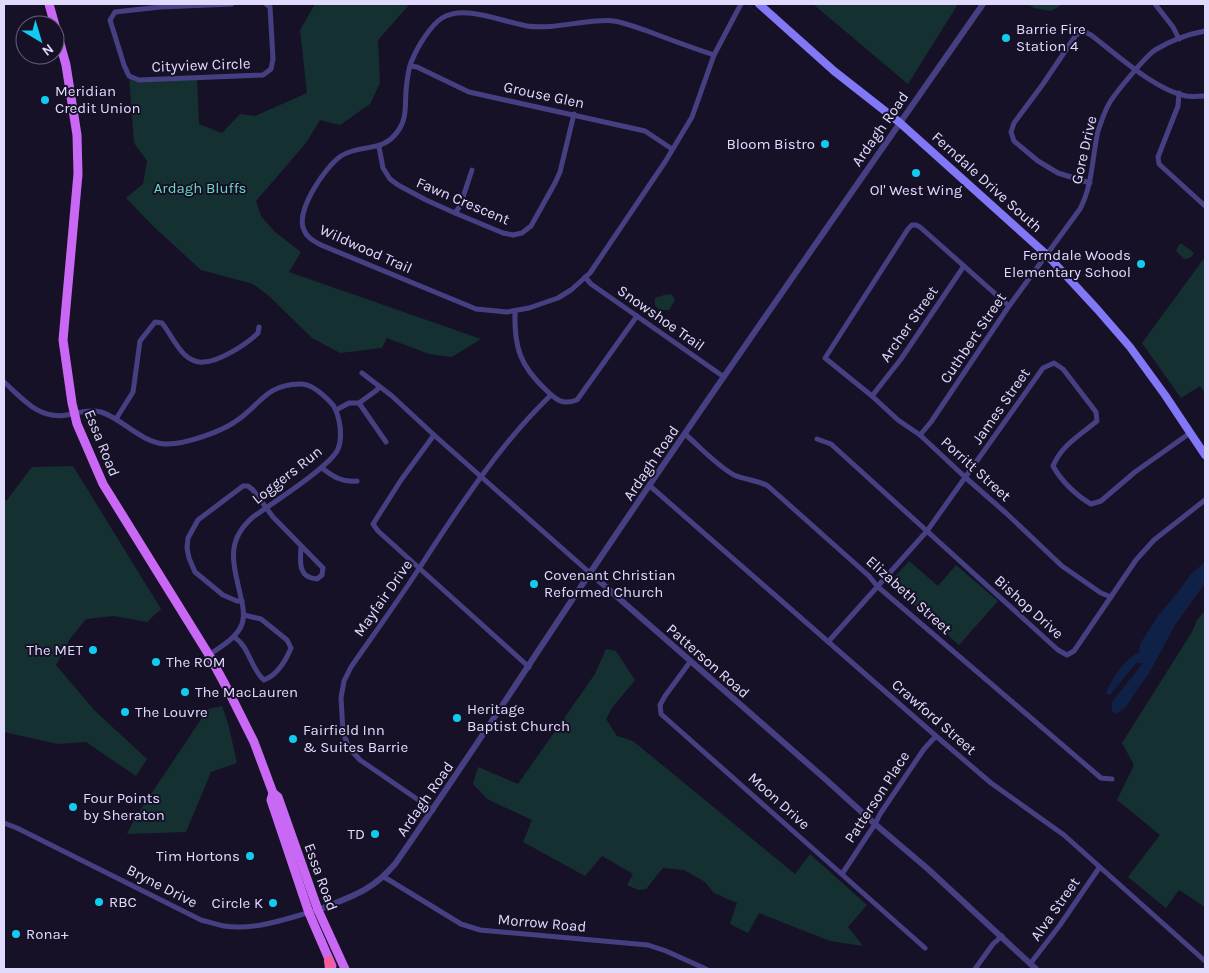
<svg xmlns="http://www.w3.org/2000/svg" width="1209" height="973" font-family="Karla,sans-serif">
<rect width="100%" height="100%" fill="#171127"/>
<g fill="#153031">
<path d="M 315,4 L 410,4 L 378,40 L 380,83 L 370,104 L 340,125 L 320,120 L 306,143 L 256,201 L 261,216 L 275,232 L 301,252 L 289,272 L 481,339 L 452,357 L 429,354 L 387,338 L 382,348 L 340,353 L 312,338 L 269,296 L 253,284 L 201,270 L 153,226 L 126,198 L 143,184 L 147,161 L 134,143 L 129,76 L 139,80 L 197,78 L 199,124 L 222,133 L 240,114 L 255,116 L 307,93 L 300,30 Z"/>
<path d="M 813,4 L 958,4 L 908,84 Z"/>
<path d="M 1028,4 L 1063,4 L 1051,11 L 1034,8 Z"/>
<path d="M 1179,244 L 1182,244 L 1194,253 C 1192,257 1189,259 1184,259 L 1176,251 Z"/>
<path d="M 1205,257 L 1205,393 L 1200,386 L 1181,398 L 1142,343 Z"/>
<path d="M 671,294 L 675,300 L 669,310 L 661,310 L 655,306 L 655,298 L 664,295 Z"/>
<path d="M 73,466 L 161,609 L 147,622 L 114,616 L 86,619 L 70,639 L 56,665 L 94,710 L 147,759 L 136,776 L 86,742 L 58,744 L 4,732 L 4,501 L 7,500 L 32,467 Z"/>
<path d="M 909,561 L 938,586 L 956,565 L 998,601 L 959,645 L 889,583 Z"/>
<path d="M 1205,611 L 1205,907 L 1179,890 L 1166,908 L 1128,877 L 1160,835 L 1117,800 L 1134,765 L 1122,743 L 1192,632 L 1197,620 Z"/>
<path d="M 606,649 L 616,651 L 635,680 L 612,708 L 606,719 L 617,736 L 633,741 L 795,874 L 810,854 L 867,905 L 848,927 L 863,946 L 830,941 L 759,913 L 748,933 L 730,924 L 737,903 L 714,893 L 705,882 L 684,870 L 663,868 L 646,889 L 638,890 L 627,885 L 633,874 L 602,856 L 585,876 L 523,842 L 532,820 L 487,799 L 473,784 L 478,767 L 518,784 L 595,674 Z"/>
<path d="M 222,706 L 228,723 L 237,763 L 211,772 L 186,832 L 127,834 L 135,818 L 208,709 Z"/>
</g>
<path fill="#102148" d="M 1205,562 L 1205,583 L 1175,625 L 1148,675 L 1141,684 L 1125,708 L 1116,714 L 1112,711 L 1112,702 L 1143,663 L 1136,663 L 1110,695 L 1106,694 C 1110,682 1126,656 1139,653 L 1140,644 L 1158,616 L 1178,592 L 1190,575 Z"/>
<g fill="none" stroke-linecap="round" stroke-linejoin="round">
<path stroke="#102148" stroke-width="1" d="M 747,4 L 757,13"/>
<g stroke="#464083" stroke-width="5">
<path d="M 232,4 L 160,7 L 115,12 L 110,20 L 124,65 L 129,76 L 139,80 L 263,75 L 271,69 L 273,59 L 270,7 L 266,4"/>
<path d="M 1155,4 L 1173,27 L 1179,39"/>
<path d="M 714,55 C 693,48 671,40 650,32 C 638,28 626,23 614,21 C 608,20 601,21 595,21 C 572,23 549,29 527,26 C 503,22 464,4 442,18 C 431,25 418,46 413,58 C 408,67 407,80 406,91 C 405,105 407,119 398,131 C 382,154 361,143 341,156 C 325,167 295,211 304,230 C 307,238 314,241 321,245 L 476,309 L 507,312 L 529,308 L 558,298 L 571,290 L 590,273 L 665,162 L 692,117 L 714,55 L 741,4"/>
<path d="M 410,66 L 417,67 L 469,92 L 645,131 L 672,149"/>
<path d="M 1179,93 L 1178,106 L 1158,157 L 1159,164 L 1205,206"/>
<path d="M 379,147 L 383,168 L 390,179 L 398,185 L 426,200 L 455,213 L 503,233 L 513,235 L 522,233 L 531,226 L 555,183 L 560,172 L 574,114"/>
<path d="M 1090,183 L 1058,173 L 1038,161 L 1014,141 L 1011,132 L 1014,123 L 1043,84 L 1076,35 L 1083,31 L 1091,35 C 1116,54 1155,90 1186,96 C 1192,97 1199,96 1205,96"/>
<path d="M 455,213 L 460,206 L 472,170"/>
<path d="M 585,277 L 591,284 L 724,377"/>
<path d="M 1009,306 L 920,227 L 916,225 L 912,225 L 908,229 L 825,358 L 872,396 L 898,420 L 920,435 L 966,478 L 1006,513 L 1062,566 L 1101,593 L 1111,597"/>
<path d="M 515,311 C 514,348 520,366 547,391 C 558,401 562,405 577,400 L 637,316"/>
<path d="M 362,373 L 392,396 L 434,435 L 590,573"/>
<path d="M 4,382 C 23,399 39,420 67,415 C 78,413 90,409 101,412 C 123,419 140,442 165,444 C 184,445 224,431 239,419 C 262,402 267,385 299,384 C 312,383 325,396 333,405 C 340,416 343,437 338,449 C 331,466 271,504 253,517 C 224,542 234,565 241,598 C 243,606 245,616 242,624 C 237,638 220,647 209,655"/>
<path d="M 872,396 L 901,359 L 964,266"/>
<path d="M 359,403 L 386,442"/>
<path d="M 336,410 L 349,403 L 359,403 L 377,390 L 379,386"/>
<path d="M 116,419 L 133,392 L 140,341 L 155,322 L 162,323 C 170,333 176,347 185,355 C 189,359 197,363 203,362 C 219,362 247,344 258,333 L 259,327"/>
<path d="M 685,434 C 701,448 716,465 734,475 C 745,480 758,480 768,486 L 869,576 L 877,586 L 1101,778 L 1112,779"/>
<path d="M 434,435 L 401,480 L 373,524 L 378,531 L 529,667"/>
<path d="M 920,435 L 931,422 L 1009,306 L 1080,209 C 1093,184 1092,157 1098,131 C 1101,122 1105,110 1110,102 C 1117,91 1145,57 1155,50 C 1170,41 1189,34 1205,31"/>
<path d="M 817,439 L 831,444 L 1058,650 L 1067,655 L 1074,651 L 1136,560 L 1154,540 L 1205,500"/>
<path d="M 322,468 C 332,476 343,483 357,481"/>
<path d="M 650,486 L 936,736 L 991,783 L 1064,835 L 1205,961"/>
<path d="M 242,601 L 237,601 L 223,595 L 195,572 L 189,558 L 187,548 L 188,538 L 198,520 L 243,486 L 248,486 L 253,490 L 273,517 L 323,568 L 322,575 L 317,579 C 298,578 300,562 301,547"/>
<path d="M 234,637 C 250,647 250,668 264,680 C 277,675 286,660 291,648 L 287,640 L 261,619 L 244,615"/>
<path d="M 828,642 L 927,531 L 1043,368 L 1054,363 L 1063,369 L 1096,412 L 1097,421 C 1080,435 1062,445 1053,466 C 1061,481 1077,496 1091,504 L 1101,501 L 1135,472 L 1190,433"/>
<path d="M 690,662 L 665,696 L 660,705 L 661,714 L 925,948"/>
<path d="M 433,810 L 360,760 L 349,748 L 343,732 L 341,698 L 344,681 L 351,667 C 374,634 398,601 420,567 C 459,507 499,445 551,395"/>
<path d="M 4,823 L 17,828 L 201,920 C 209,922 217,925 224,926 C 255,931 288,918 318,910"/>
<path d="M 842,874 L 875,824 L 880,814 L 924,749 L 936,736"/>
<path d="M 384,877 L 461,924 L 480,930 L 648,945 L 666,951 L 706,969"/>
<path d="M 1030,964 L 1060,925 L 1099,868"/>
<path d="M 975,969 L 993,944 L 1002,936"/>
</g>
<g stroke="#464083" stroke-width="6">
<path d="M 590,573 L 823,777 L 875,824 L 928,869 L 1036,969"/>
<path d="M 318,910 C 350,897 371,892 395,864 C 462,768 525,670 590,573 C 719,381 851,193 983,4"/>
</g>
<path stroke="#8277f7" stroke-width="8" d="M 759,4 L 834,71 L 899,122 L 1047,255 L 1097,309 L 1130,347 L 1165,395 L 1205,455"/>
<g stroke="#ca68f6" stroke-width="9">
<path d="M 49,4 L 66,65 L 77,135 L 78,174 L 63,340 L 72,403 L 77,424 L 103,484 L 209,655 L 229,692 L 254,742 L 273,793 L 278,797 L 318,910 L 345,969"/>
<path d="M 273,793 L 271,800 L 309,913 L 332,966"/>
</g>
<path stroke="#f55d9c" stroke-width="10" d="M 329,961 L 330,969"/>
</g>
<g fill="#12ccf0" stroke="#171127" stroke-width="2">
<circle cx="1006" cy="38" r="5"/>
<circle cx="45" cy="100" r="5"/>
<circle cx="825" cy="144" r="5"/>
<circle cx="916" cy="173" r="5"/>
<circle cx="1141" cy="264" r="5"/>
<circle cx="534" cy="584" r="5"/>
<circle cx="93" cy="650" r="5"/>
<circle cx="156" cy="662" r="5"/>
<circle cx="185" cy="692" r="5"/>
<circle cx="125" cy="712" r="5"/>
<circle cx="457" cy="718" r="5"/>
<circle cx="293" cy="739" r="5"/>
<circle cx="73" cy="807" r="5"/>
<circle cx="375" cy="834" r="5"/>
<circle cx="250" cy="856" r="5"/>
<circle cx="99" cy="902" r="5"/>
<circle cx="273" cy="903" r="5"/>
<circle cx="16" cy="934" r="5"/>
</g>
<g text-anchor="middle" dominant-baseline="central" stroke-width="4" stroke-linejoin="round" paint-order="stroke">
<g font-size="15" fill="#e0dafd" stroke="#171127" text-anchor="start">
<text x="1016" y="29">Barrie Fire<tspan x="1016" dy="17">Station 4</tspan></text>
<text x="55" y="91">Meridian<tspan x="55" dy="17">Credit Union</tspan></text>
<text x="815" y="144" text-anchor="end">Bloom Bistro</text>
<text x="916" y="190" text-anchor="middle">Ol' West Wing</text>
<text x="1131" y="255" text-anchor="end">Ferndale Woods<tspan x="1131" dy="17">Elementary School</tspan></text>
<text x="544" y="575">Covenant Christian<tspan x="544" dy="17">Reformed Church</tspan></text>
<text x="83" y="650" text-anchor="end">The MET</text>
<text x="166" y="662">The ROM</text>
<text x="195" y="692">The MacLauren</text>
<text x="467" y="709">Heritage<tspan x="467" dy="17">Baptist Church</tspan></text>
<text x="135" y="712">The Louvre</text>
<text x="303" y="730">Fairfield Inn<tspan x="303" dy="17">&amp; Suites Barrie</tspan></text>
<text x="83" y="798">Four Points<tspan x="83" dy="17">by Sheraton</tspan></text>
<text x="365" y="834" text-anchor="end">TD</text>
<text x="240" y="856" text-anchor="end">Tim Hortons</text>
<text x="109" y="902">RBC</text>
<text x="263" y="903" text-anchor="end">Circle K</text>
<text x="26" y="934">Rona+</text>
</g>
<g font-size="15" fill="#e0dafd" stroke="#171127">
<text transform="translate(201 65) rotate(-2)">Cityview Circle</text>
<text transform="translate(544 95) rotate(12)">Grouse Glen</text>
<text transform="translate(880 129) rotate(-55)">Ardagh Road</text>
<text transform="translate(1084 150) rotate(-77)">Gore Drive</text>
<text transform="translate(987 182) rotate(42)">Ferndale Drive South</text>
<text transform="translate(463 201) rotate(23)">Fawn Crescent</text>
<text transform="translate(366 249) rotate(24)">Wildwood Trail</text>
<text transform="translate(661 318) rotate(35)">Snowshoe Trail</text>
<text transform="translate(909 324) rotate(-55)">Archer Street</text>
<text transform="translate(973 338) rotate(-56)">Cuthbert Street</text>
<text transform="translate(1001 406) rotate(-55)">James Street</text>
<text transform="translate(102 443) rotate(68)">Essa Road</text>
<text transform="translate(651 463) rotate(-56)">Ardagh Road</text>
<text transform="translate(976 469) rotate(42)">Porritt Street</text>
<text transform="translate(287 475) rotate(-38)">Loggers Run</text>
<text transform="translate(909 595) rotate(42)">Elizabeth Street</text>
<text transform="translate(383 598) rotate(-55)">Mayfair Drive</text>
<text transform="translate(1029 607) rotate(42)">Bishop Drive</text>
<text transform="translate(708 661) rotate(41)">Patterson Road</text>
<text transform="translate(934 717) rotate(41)">Crawford Street</text>
<text transform="translate(877 797) rotate(-57)">Patterson Place</text>
<text transform="translate(425 799) rotate(-55)">Ardagh Road</text>
<text transform="translate(779 801) rotate(42)">Moon Drive</text>
<text transform="translate(321 877) rotate(70)">Essa Road</text>
<text transform="translate(162 886) rotate(27)">Bryne Drive</text>
<text transform="translate(1055 909) rotate(-55)">Alva Street</text>
<text transform="translate(542 923) rotate(5)">Morrow Road</text>
</g>
<g font-size="15" fill="#69d9c4" stroke="#171127">
<text x="200" y="188">Ardagh Bluffs</text>
</g>
</g>
<rect width="1209" height="973" fill="none" stroke="#e0dafd" stroke-width="10"/>
<g transform="translate(40 40) rotate(142)"><circle r="24" fill="#171127" stroke="#67617d"/>
<path d="M0-4L9 19L0 12L-9 19Z" fill="#12ccf0"/>
<text y="-8" font-size="14" font-weight="bold" text-anchor="middle" fill="#e0dafd">N</text>
</g>
</svg>
